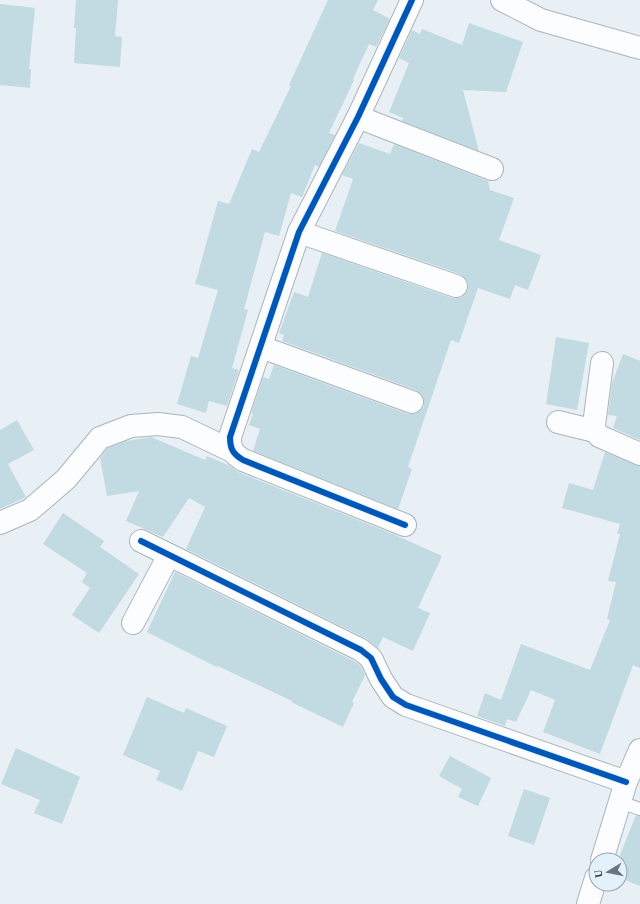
<svg xmlns="http://www.w3.org/2000/svg" width="640" height="904" font-family="'Times New Roman',serif">
<rect width="100%" height="100%" fill="#e8f0f5"/>
<g fill="#c2dae1">
<path d="M 76,0 L 118,0 L 115,36 L 122,37 L 120,67 L 74,63 L 76,28 L 74,28 Z"/>
<path d="M 328,0 L 378,0 L 373,10 L 390,19 L 376,47 L 369,44 L 353,79 L 354,80 L 329,133 L 335,135 L 319,167 L 315,165 L 302,197 L 291,193 L 279,236 L 265,232 L 244,309 L 248,310 L 232,368 L 239,370 L 227,406 L 209,401 L 206,413 L 177,404 L 191,356 L 198,358 L 218,290 L 195,284 L 218,201 L 229,204 L 252,149 L 259,152 L 291,86 L 289,85 Z"/>
<path d="M 0,4 L 35,8 L 29,69 L 31,69 L 30,88 L 0,85 Z"/>
<path d="M 469,23 L 523,42 L 506,92 L 463,90 L 479,151 L 402,121 L 403,118 L 389,112 L 409,63 L 399,58 L 412,30 L 420,34 L 422,29 L 462,45 Z"/>
<path d="M 359,143 L 390,154 L 394,144 L 488,181 L 490,190 L 514,198 L 499,240 L 541,255 L 528,290 L 515,285 L 510,299 L 478,288 L 459,343 L 451,340 L 408,467 L 412,469 L 398,509 L 253,451 L 260,429 L 249,425 L 253,414 L 251,413 L 263,377 L 269,379 L 274,365 L 408,414 L 415,414 L 420,411 L 424,407 L 424,399 L 421,394 L 416,390 L 282,341 L 284,335 L 279,333 L 294,292 L 308,297 L 322,253 L 452,298 L 459,298 L 464,296 L 468,290 L 468,283 L 465,278 L 460,274 L 335,231 L 353,179 L 342,175 Z"/>
<path d="M 556,337 L 589,343 L 577,410 L 546,404 Z"/>
<path d="M 623,354 L 640,361 L 640,440 L 613,428 L 617,416 L 608,415 L 612,383 Z"/>
<path d="M 17,420 L 34,450 L 8,464 L 26,497 L 0,509 L 0,430 Z"/>
<path d="M 151,437 L 205,460 L 207,456 L 228,465 L 238,472 L 393,534 L 442,556 L 418,608 L 430,613 L 413,651 L 383,637 L 378,648 L 367,639 L 186,549 L 205,507 L 189,498 L 163,537 L 126,521 L 139,491 L 107,496 L 100,458 L 108,448 L 126,441 Z"/>
<path d="M 605,452 L 635,465 L 640,466 L 640,668 L 633,665 L 600,754 L 543,732 L 555,700 L 531,690 L 516,722 L 507,719 L 505,726 L 477,716 L 485,693 L 501,700 L 521,644 L 590,670 L 610,620 L 607,619 L 616,582 L 608,581 L 620,534 L 617,534 L 620,524 L 562,508 L 569,483 L 593,490 Z"/>
<path d="M 63,513 L 104,541 L 100,547 L 139,574 L 99,633 L 72,615 L 90,588 L 82,582 L 87,573 L 43,544 Z"/>
<path d="M 175,572 L 354,661 L 361,666 L 365,675 L 352,702 L 354,703 L 343,727 L 291,702 L 292,701 L 218,666 L 217,667 L 147,632 Z"/>
<path d="M 147,697 L 184,713 L 186,708 L 227,726 L 214,757 L 198,751 L 182,791 L 156,780 L 160,771 L 123,755 Z"/>
<path d="M 16,748 L 80,777 L 62,824 L 34,813 L 40,800 L 1,784 Z"/>
<path d="M 450,756 L 491,778 L 478,806 L 458,797 L 462,789 L 439,776 Z"/>
<path d="M 524,789 L 550,798 L 534,845 L 508,836 Z"/>
<path d="M 636,815 L 640,816 L 640,886 L 620,878 L 620,855 Z"/>
</g>
<g fill="none" stroke-linecap="round" stroke-linejoin="round">
<defs>
<path id="service" d="M 620,802 L 640,809"/>
<g id="minor">
<path d="M 502,0 L 541,20 L 640,48"/>
<path d="M 358,117 L 492,169"/>
<path d="M 299,232 L 456,286"/>
<path d="M 261,347 L 412,402"/>
<path d="M 602,363 L 594,425 L 595,431 L 599,436 L 640,454"/>
<path d="M 558,422 L 595,431"/>
<path d="M 0,523 L 30,510 L 66,479 L 100,438 L 131,426 L 158,424 L 182,427 L 232,451"/>
<path d="M 405,525 L 243,460 C 233,454 230,449 230,437 L 299,232 L 358,117 L 412,0"/>
<path d="M 141,541 L 361,650 L 371,658 L 381,679 L 393,697 L 406,705 L 626,782"/>
<path d="M 133,623 L 169,555"/>
<path d="M 602,860 L 626,782 L 640,750"/>
<path d="M 588,904 L 596,878"/>
</g>
</defs>
<use href="#service" stroke="#aab4ba" stroke-width="14"/>
<use href="#minor" stroke="#aab4ba" stroke-width="24"/>
<use href="#service" stroke="#fcfdfe" stroke-width="12"/>
<use href="#minor" stroke="#fcfdfe" stroke-width="22"/>
<defs>
<g id="cycleway">
<path d="M 405,525 L 243,460 C 233,454 230,449 230,437 L 299,232 L 358,117 L 412,0"/>
<path d="M 141,541 L 361,650 L 371,658 L 381,679 L 393,697 L 406,705 L 626,782"/>
</g>
</defs>
<use href="#cycleway" stroke="#e3f1fa" stroke-width="8"/>
<use href="#cycleway" stroke="#0057b8" stroke-width="6"/>
</g>
<g transform="translate(608 872) rotate(260)"><circle r="19" fill="#e3f1fa" stroke="#97a5ae"/>
<path d="M0-3L7 15L0 10L-7 15Z" fill="#69757c"/>
<text y="-6" font-size="11" font-weight="bold" text-anchor="middle" fill="#24333b">U</text>
</g>
</svg>
